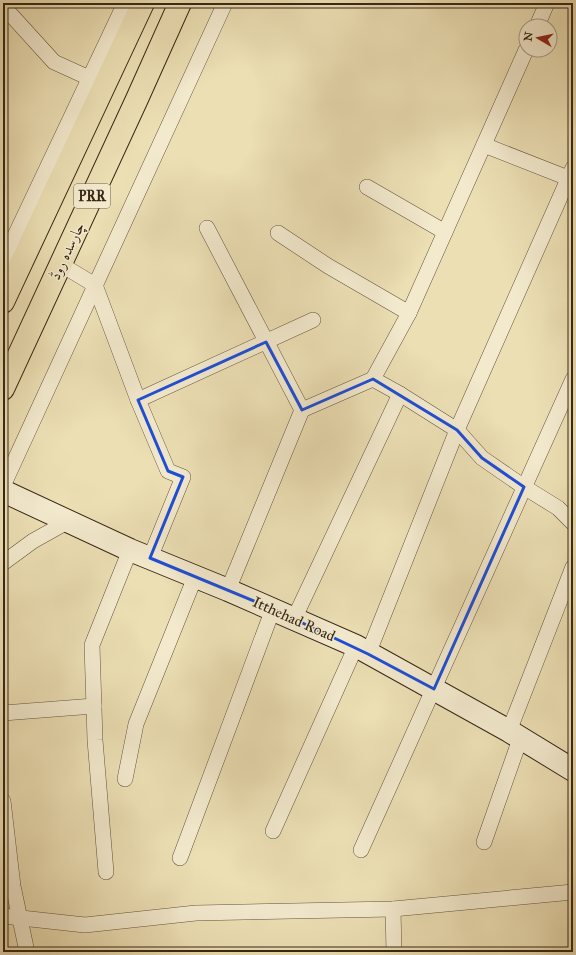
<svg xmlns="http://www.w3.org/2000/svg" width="576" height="955" font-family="'IM FELL Great Primer',Amiri,serif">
<rect width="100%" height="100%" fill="#ecdfb4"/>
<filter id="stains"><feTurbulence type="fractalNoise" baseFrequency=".005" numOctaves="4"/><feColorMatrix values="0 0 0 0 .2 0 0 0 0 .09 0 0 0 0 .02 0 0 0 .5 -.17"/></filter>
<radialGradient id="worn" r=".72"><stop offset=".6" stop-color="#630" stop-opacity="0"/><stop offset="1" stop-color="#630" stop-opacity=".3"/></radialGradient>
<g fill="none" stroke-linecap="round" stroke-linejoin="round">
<defs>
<g id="street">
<path d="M 3,6 L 54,62 L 98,82"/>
<path d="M 537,26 L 547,3"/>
<path d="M 484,145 L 573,180"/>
<path d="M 367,187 L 445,232"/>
<path d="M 207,228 L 302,410 L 228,590"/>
<path d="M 278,233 L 328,266 L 409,313"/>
<path d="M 3,261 L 125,3"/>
<path d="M 60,264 L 95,285 L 138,400 L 168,471 L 183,477 L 150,558"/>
<path d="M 373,379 L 400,394 L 457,430 L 482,458 L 524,487 L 558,508 L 573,523"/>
<path d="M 138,400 L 313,320"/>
<path d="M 302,410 L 373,379 L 409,313 L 526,50"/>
<path d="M 3,486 L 225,3"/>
<path d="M 3,563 L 33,541 L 67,522"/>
<path d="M 294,619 L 400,394"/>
<path d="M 368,654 L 457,430 L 573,168"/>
<path d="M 3,713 L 94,706"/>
<path d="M 509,731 L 573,567"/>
<path d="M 125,779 L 136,724 L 195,577"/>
<path d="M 3,801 L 13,886 L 27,952"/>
<path d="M 273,831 L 356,646"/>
<path d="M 484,842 L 520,739"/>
<path d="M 361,850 L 573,379"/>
<path d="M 180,858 L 273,609"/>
<path d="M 106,872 L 95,740 L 92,645 L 130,550"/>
<path d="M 393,909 L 394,952"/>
<path d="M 3,916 L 85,925 L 196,913 L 393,909 L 573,892"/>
</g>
<path id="secondary" d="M 3,491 L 130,550 L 228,590 L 356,646 L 509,731 L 573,770"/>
<g id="highway">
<path d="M 3,302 L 143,3"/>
<path d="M 3,389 L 137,99 L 180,3"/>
</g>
</defs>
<use href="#street" stroke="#64553d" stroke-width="16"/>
<use href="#secondary" stroke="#372715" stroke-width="24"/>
<use href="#highway" stroke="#372715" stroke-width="24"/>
<use href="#street" stroke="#f3eace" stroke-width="15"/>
<use href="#secondary" stroke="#f3eace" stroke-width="22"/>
<use href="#highway" stroke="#ecdfb4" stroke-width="22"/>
</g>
<path fill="none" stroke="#1d4ed8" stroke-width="3" stroke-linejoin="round" d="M 266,342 L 302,410 L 373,379 L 457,430 L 482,458 L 524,487 L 434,689 L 368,654 L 273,609 L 150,558 L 183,477 L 168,471 L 138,400 Z"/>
<g text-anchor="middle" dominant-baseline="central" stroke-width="3" stroke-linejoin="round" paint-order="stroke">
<rect fill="#f3eace" stroke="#6f624c" stroke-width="1" x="74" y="184" width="36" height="24" rx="3"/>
<g font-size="14" font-weight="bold" fill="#372715">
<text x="92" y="196">PRR</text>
</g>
<g font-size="15" fill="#372715" stroke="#f3eace">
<text transform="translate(67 251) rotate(-65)">چارسدہ روڈ</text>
<text transform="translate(294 619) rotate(24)">Itthehad Road</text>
</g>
</g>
<rect width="576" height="955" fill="none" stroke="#ecdfb4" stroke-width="16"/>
<rect x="4" y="4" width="568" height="947" fill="none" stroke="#372715" stroke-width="2"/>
<rect x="8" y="8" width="560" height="939" fill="none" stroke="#372715"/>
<g transform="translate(538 38) rotate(279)"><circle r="19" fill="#f3eace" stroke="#a89c84"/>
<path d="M0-3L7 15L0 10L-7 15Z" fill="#8f2418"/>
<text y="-6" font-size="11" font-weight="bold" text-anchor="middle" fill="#372715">N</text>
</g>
<rect width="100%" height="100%" filter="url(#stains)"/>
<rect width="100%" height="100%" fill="url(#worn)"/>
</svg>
